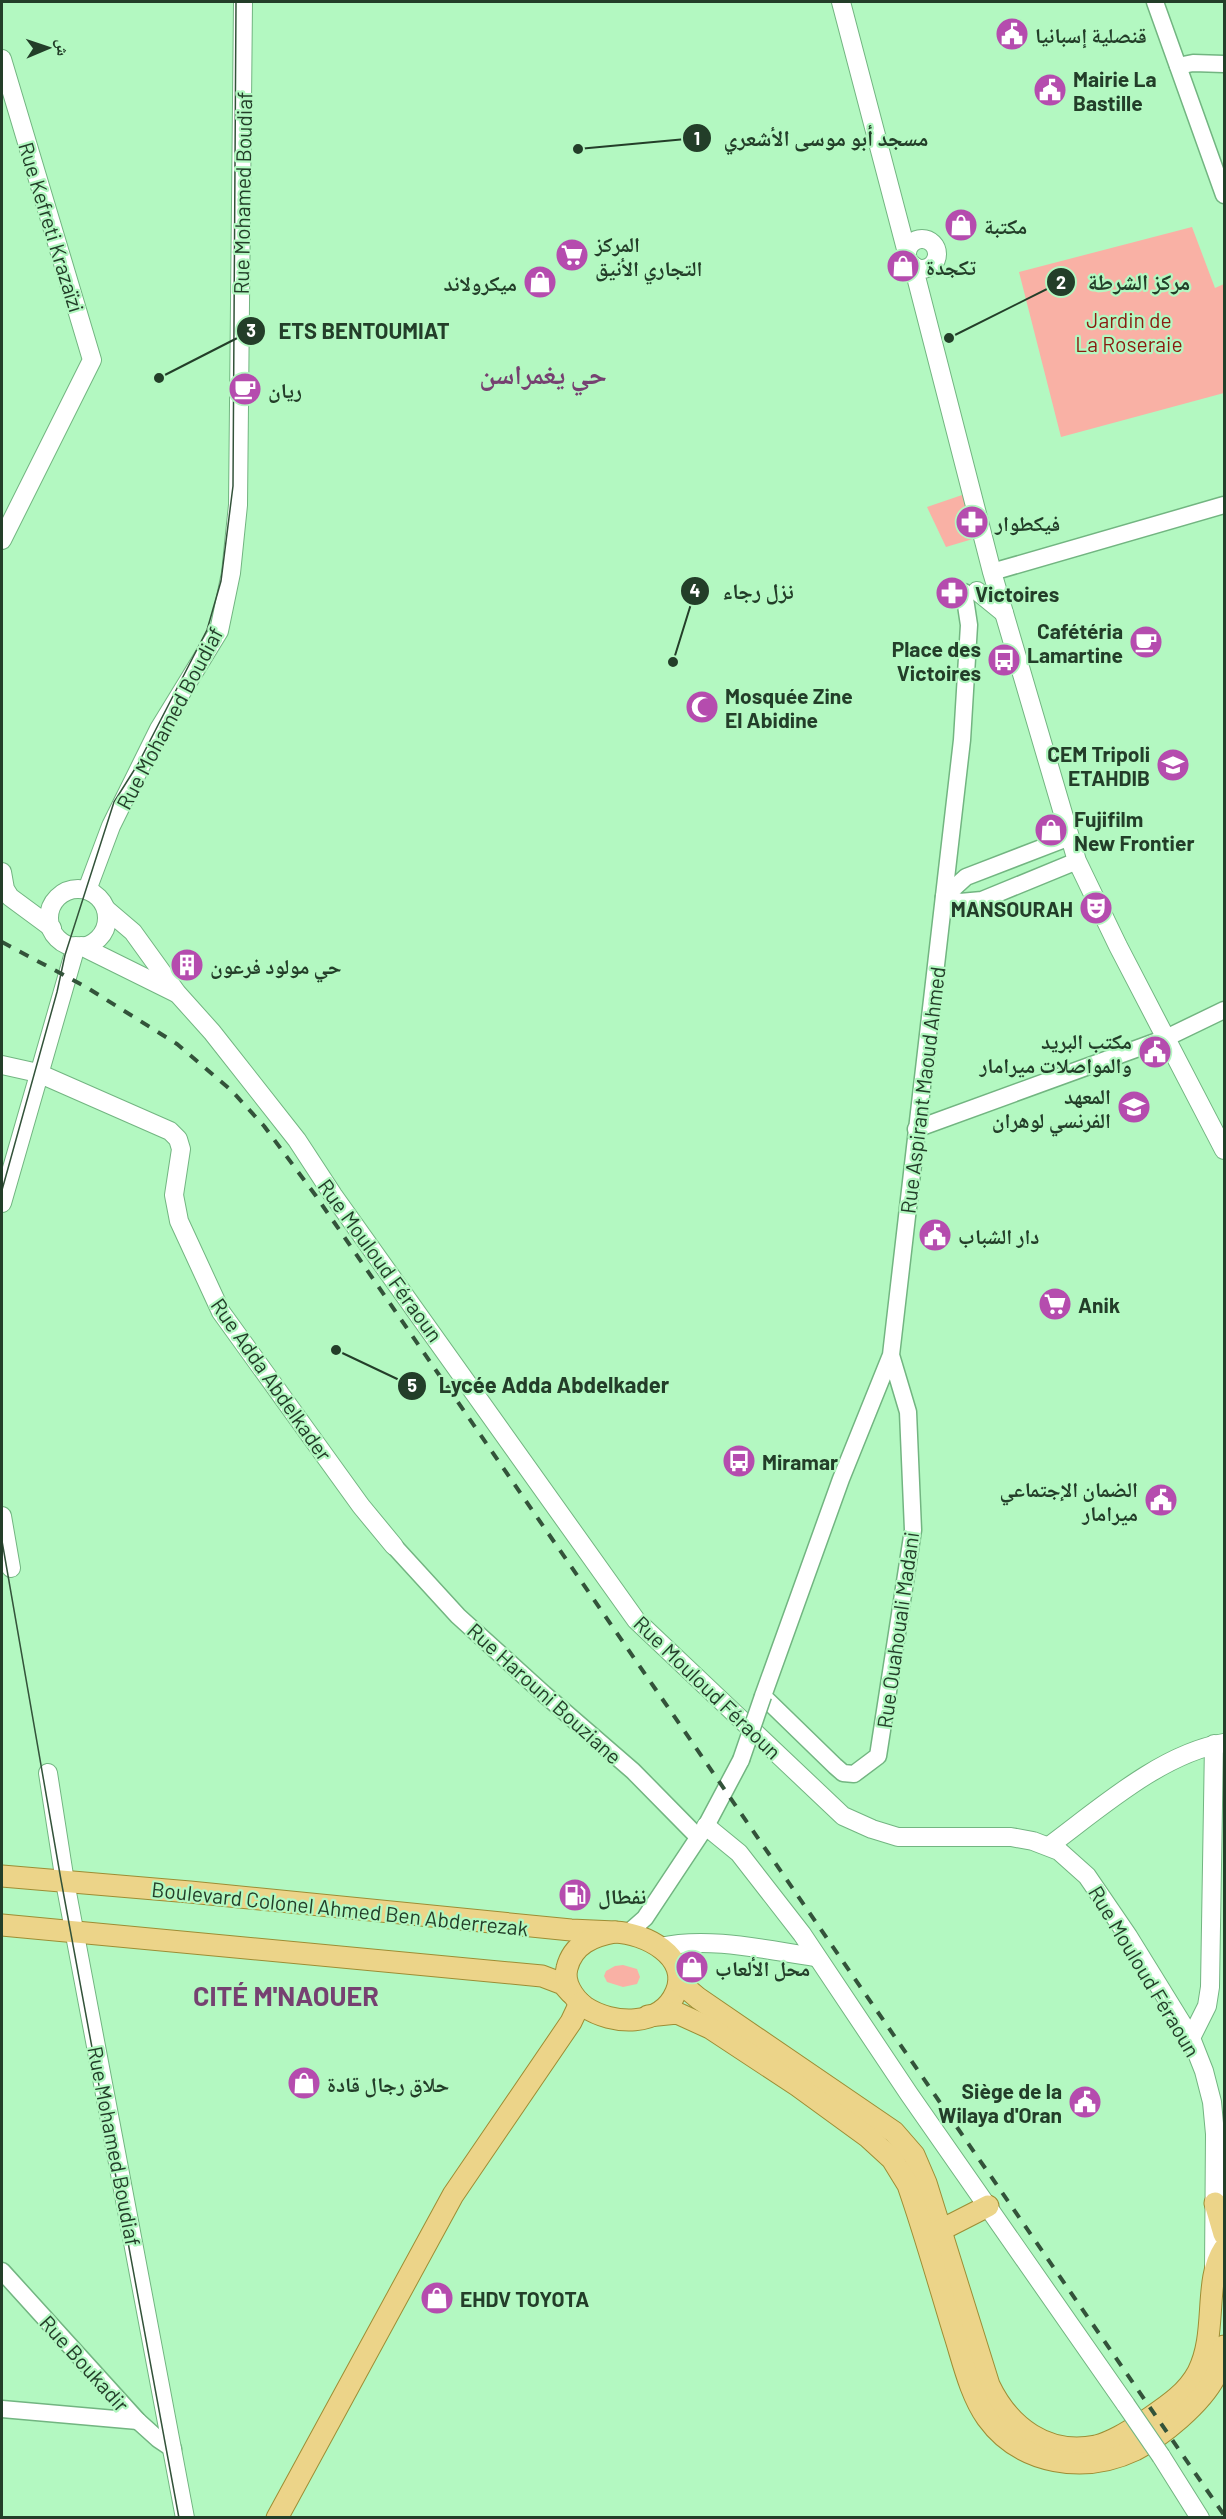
<svg xmlns="http://www.w3.org/2000/svg" width="1226" height="2519" font-family="Barlow,'Noto Naskh Arabic',sans-serif">
<rect width="100%" height="100%" fill="#b3f8c1"/>
<g fill="#f9b1a5">
<path d="M 1192,227 L 1215,288 L 1224,284 L 1224,393 L 1061,437 L 1019,272 Z"/>
<path d="M 965,494 L 976,538 L 946,547 L 927,507 Z"/>
<path d="M 623,1965 L 637,1969 L 640,1977 L 637,1984 L 623,1987 L 607,1982 L 604,1976 L 606,1971 L 615,1966 Z"/>
</g>
<g fill="none" stroke-linecap="round" stroke-linejoin="round">
<defs>
<g id="tertiary">
<path d="M 1155,2 L 1224,195"/>
<path d="M 1178,66 L 1193,63 L 1224,64"/>
<path d="M 992,572 L 1224,505"/>
<path d="M 944,897 L 960,902 L 982,900 L 1077,861"/>
<path d="M 944,897 L 966,877 L 1070,837"/>
<path d="M 916,1129 L 1166,1038 L 1224,1010"/>
<path d="M 891,1355 L 908,1412 L 913,1530 L 878,1756 L 854,1774 L 843,1773 L 835,1766 L 763,1696 L 841,1479 L 891,1355 L 962,740 L 969,625 L 964,592"/>
<path d="M 394,1546 L 458,1616 L 544,1694 L 633,1771 L 698,1837"/>
<path d="M 628,1933 L 645,1918 L 706,1826 L 741,1760"/>
<path d="M 2,2271 L 138,2421 L 158,2439 L 173,2449"/>
<path d="M 2,2409 L 138,2421"/>
</g>
<g id="secondary">
<path d="M 841,2 L 907,253"/>
<path d="M 2,59 L 92,360 L 2,540"/>
<circle cx="922" cy="254" r="15"/>
<path d="M 913,265 L 992,572 L 1077,861 L 1118,946 L 1224,1150"/>
<path d="M 977,591 L 1004,613"/>
<path d="M 2,872 L 5,889 L 10,897 L 52,928"/>
<circle cx="78" cy="918" r="29"/>
<path d="M 87,890 L 111,826 L 159,729 L 219,631 L 231,573 L 238,505 L 243,2"/>
<path d="M 106,909 L 133,932 L 177,993 L 212,1032 L 297,1140 L 333,1195 L 636,1620 L 843,1816 L 872,1829 L 898,1837 L 1011,1837 L 1033,1841 L 1059,1851 L 1087,1876 L 1128,1936 L 1191,2038 L 1204,2071 L 1212,2102 L 1215,2134 L 1214,2269"/>
<path d="M 81,946 L 176,993"/>
<path d="M 2,1065 L 38,1073 L 170,1131 L 178,1139 L 181,1149 L 174,1195 L 179,1221 L 221,1312 L 361,1506 L 394,1546"/>
<path d="M 2,1203 L 76,946"/>
<path d="M 2,1516 L 11,1568"/>
<path d="M 48,1773 L 65,1882 L 185,2518"/>
<path d="M 706,1826 L 739,1853 L 802,1934 L 909,2094 L 1126,2405"/>
<path d="M 1049,1846 C 1099,1809 1162,1753 1224,1743"/>
<path d="M 660,1947 C 709,1936 766,1950 815,1957"/>
<path d="M 1191,2038 L 1207,2006 L 1210,1987 L 1214,1744"/>
<path d="M 1161,2456 L 1200,2518"/>
</g>
<g id="primary">
<path d="M 2,1876 L 190,1892 L 571,1930 L 615,1932"/>
<path d="M 2,1925 L 542,1976 L 563,1984 L 571,1993"/>
<path d="M 615,1932 C 644,1933 691,1956 676,1992 C 661,2028 612,2025 585,2007 C 573,1998 563,1982 567,1968 C 573,1944 593,1936 615,1932 Z"/>
<path d="M 679,1982 L 698,1998 L 894,2132 L 914,2155 L 926,2183 L 989,2385 C 1009,2427 1047,2456 1096,2446 C 1115,2441 1132,2429 1148,2419 C 1167,2406 1187,2393 1198,2372 C 1218,2333 1203,2281 1224,2249"/>
<path d="M 648,2016 L 677,2013 L 710,2028 L 798,2086 L 868,2137 L 892,2159 L 908,2185 C 925,2234 939,2284 954,2333 C 963,2361 970,2394 987,2418 C 1021,2465 1085,2474 1135,2450 C 1162,2436 1201,2404 1215,2377 C 1220,2367 1222,2357 1224,2346"/>
<path d="M 1215,2203 L 1224,2234"/>
<path d="M 939,2231 L 988,2206"/>
<path d="M 277,2518 L 453,2195 L 571,2022 L 580,2003"/>
</g>
</defs>
<use href="#tertiary" stroke="#72b581" stroke-width="19"/>
<use href="#secondary" stroke="#72b581" stroke-width="20"/>
<use href="#primary" stroke="#9d8d34" stroke-width="23"/>
<use href="#tertiary" stroke="#fff" stroke-width="16"/>
<use href="#secondary" stroke="#fff" stroke-width="18"/>
<use href="#primary" stroke="#ecd489" stroke-width="21"/>
<g stroke="#33533a" stroke-width="1.5">
<path d="M 2,1190 L 57,992 L 65,955 L 114,802 L 138,764 L 207,630 L 221,581 L 233,486 L 236,2"/>
<path d="M 2,1541 L 61,1880 L 179,2518"/>
</g>
<path stroke="#33533a" stroke-width="4" stroke-dasharray="10 10" stroke-linecap="butt" d="M 2,942 L 86,987 L 177,1044 L 231,1090 L 264,1126 L 316,1196 L 1224,2515"/>
<defs>
<path id="tertiary-bridge" d="M 741,1760 L 763,1696"/>
<path id="secondary-bridge" d="M 1126,2405 L 1161,2456"/>
</defs>
<use href="#tertiary-bridge" stroke="#72b581" stroke-width="19" stroke-linecap="butt"/>
<use href="#secondary-bridge" stroke="#72b581" stroke-width="20" stroke-linecap="butt"/>
<use href="#tertiary-bridge" stroke="#fff" stroke-width="16"/>
<use href="#secondary-bridge" stroke="#fff" stroke-width="18"/>
</g>
<defs>
<symbol id="civic-disc" viewBox="-11 -11 22 22"><circle r="9.5" fill="#b54cae" stroke="#b3f8c1"/><path d="M-.6-6.5H3V-4.5H.6V-3L4-1V1h2V6H-6V1h2V-1L-.6-3ZM-1.2 2.5V6h2.4V2.5Z" fill="#fff"/></symbol>
<symbol id="shop-disc" viewBox="-11 -11 22 22"><circle r="9.5" fill="#b54cae" stroke="#b3f8c1"/><path d="M-5-2.5h2.3a2.7 3.5 0 0 1 5.4 0H5L5.5 6h-11ZM-1.5-2.5h3a1.5 2.3 0 0 0-3 0Z" fill="#fff"/></symbol>
<symbol id="supermarket-disc" viewBox="-11 -11 22 22"><circle r="9.5" fill="#b54cae" stroke="#b3f8c1"/><path d="M-6-5.5h2.5l.6 2H6L4.5 2H-2.5L-4.4-4H-6ZM-1.5 3.2a1.3 1.3 0 1 0 .1 0ZM3 3.2a1.3 1.3 0 1 0 .1 0Z" fill="#fff"/></symbol>
<symbol id="cafe-disc" viewBox="-11 -11 22 22"><circle r="9.5" fill="#b54cae" stroke="#b3f8c1"/><path d="M-5.5-4.5H6V0H3Q3 3.5 0 3.5H-2.5Q-5.5 3.5-5.5 0ZM3-3.2v2h1.7v-2ZM-6 4.5H4V6H-6Z" fill="#fff"/></symbol>
<symbol id="pharmacy-disc" viewBox="-11 -11 22 22"><circle r="9.5" fill="#b54cae" stroke="#b3f8c1"/><path d="M-2-6h4v4h4v4h-4v4h-4v-4h-4v-4h4Z" fill="#fff"/></symbol>
<symbol id="bus-disc" viewBox="-11 -11 22 22"><circle r="9.5" fill="#b54cae" stroke="#b3f8c1"/><path d="M-5-6H5V4H4V6H2V4H-2V6H-4V4H-5ZM-3.5-4V0h7V-4ZM-3.5 1.2v1.5H-2V1.2ZM2 1.2v1.5H3.5V1.2Z" fill="#fff"/></symbol>
<symbol id="mosque-disc" viewBox="-11 -11 22 22"><circle r="9.5" fill="#b54cae" stroke="#b3f8c1"/><path d="M3.5-4.9A6 6 0 1 0 3.5 4.9A5 5 0 1 1 3.5-4.9Z" fill="#fff"/></symbol>
<symbol id="school-disc" viewBox="-11 -11 22 22"><circle r="9.5" fill="#b54cae" stroke="#b3f8c1"/><path d="M0-5L7-2L0 1L-7-2ZM-4 1L0 2.5L4 1V4Q0 6-4 4Z" fill="#fff"/></symbol>
<symbol id="theatre-disc" viewBox="-11 -11 22 22"><circle r="9.5" fill="#b54cae" stroke="#b3f8c1"/><path d="M-5-5.5Q0-4 5-5.5V0Q5 5 0 6Q-5 5-5 0ZM-3.3-2.5H-1v1.5H-3.3ZM1-2.5H3.3v1.5H1ZM-2.8 1Q0 5.5 2.8 1Z" fill="#fff"/></symbol>
<symbol id="building-disc" viewBox="-11 -11 22 22"><circle r="9.5" fill="#b54cae" stroke="#b3f8c1"/><path d="M-4-6H4V6H1V3H-1V6H-4ZM-2.5-4.3h1.7v1.8h-1.7ZM.8-4.3h1.7v1.8H.8ZM-2.5-1h1.7V.8h-1.7ZM.8-1h1.7V.8H.8Z" fill="#fff"/></symbol>
<symbol id="university-disc" viewBox="-11 -11 22 22"><circle r="9.5" fill="#b54cae" stroke="#b3f8c1"/><path d="M0-5L7-2L0 1L-7-2ZM-4 1L0 2.5L4 1V4Q0 6-4 4Z" fill="#fff"/></symbol>
<symbol id="fuel-disc" viewBox="-11 -11 22 22"><circle r="9.5" fill="#b54cae" stroke="#b3f8c1"/><path d="M-5.5-6h7V0h2V4h1.3V-2.5L3-4.5l.8-.8L6-3V5H2.5V1h-1V6h-7ZM-4.2-4.7v3.2H.2V-4.7Z" fill="#fff"/></symbol>
</defs>
<g fill-rule="evenodd">
<use href="#civic-disc" x="993" y="15" width="38" height="38"/>
<use href="#civic-disc" x="1031" y="71" width="38" height="38"/>
<use href="#shop-disc" x="942" y="206" width="38" height="38"/>
<use href="#supermarket-disc" x="553" y="236" width="38" height="38"/>
<use href="#shop-disc" x="884" y="247" width="38" height="38"/>
<use href="#shop-disc" x="521" y="263" width="38" height="38"/>
<use href="#cafe-disc" x="226" y="370" width="38" height="38"/>
<use href="#pharmacy-disc" x="953" y="503" width="38" height="38"/>
<use href="#pharmacy-disc" x="933" y="574" width="38" height="38"/>
<use href="#cafe-disc" x="1127" y="623" width="38" height="38"/>
<use href="#bus-disc" x="985" y="641" width="38" height="38"/>
<use href="#mosque-disc" x="683" y="688" width="38" height="38"/>
<use href="#school-disc" x="1154" y="746" width="38" height="38"/>
<use href="#shop-disc" x="1032" y="811" width="38" height="38"/>
<use href="#theatre-disc" x="1077" y="889" width="38" height="38"/>
<use href="#building-disc" x="168" y="946" width="38" height="38"/>
<use href="#civic-disc" x="1136" y="1033" width="38" height="38"/>
<use href="#university-disc" x="1115" y="1088" width="38" height="38"/>
<use href="#civic-disc" x="916" y="1216" width="38" height="38"/>
<use href="#supermarket-disc" x="1036" y="1285" width="38" height="38"/>
<use href="#bus-disc" x="720" y="1442" width="38" height="38"/>
<use href="#civic-disc" x="1142" y="1481" width="38" height="38"/>
<use href="#fuel-disc" x="556" y="1876" width="38" height="38"/>
<use href="#shop-disc" x="673" y="1948" width="38" height="38"/>
<use href="#shop-disc" x="285" y="2064" width="38" height="38"/>
<use href="#civic-disc" x="1066" y="2083" width="38" height="38"/>
<use href="#shop-disc" x="418" y="2279" width="38" height="38"/>
</g>
<g text-anchor="middle" dominant-baseline="central" stroke-width="4.5" stroke-linejoin="round" paint-order="stroke">
<g font-size="21" font-weight="bold" fill="#233e29" stroke="#b3f8c1" text-anchor="start">
<text x="1035" y="34">قنصلية إسبانيا</text>
<text x="1073" y="78">Mairie La<tspan x="1073" dy="24">Bastille</tspan></text>
<text x="984" y="225">مكتبة</text>
<text x="595" y="243">المركز<tspan x="595" dy="24">التجاري الأنيق</tspan></text>
<text x="926" y="266">تكجدة</text>
<text x="517" y="282" text-anchor="end">ميكرولاند</text>
<text x="268" y="389">ريان</text>
<text x="995" y="522">فيكطوار</text>
<text x="975" y="593">Victoires</text>
<text x="1123" y="630" text-anchor="end">Cafétéria<tspan x="1123" dy="24">Lamartine</tspan></text>
<text x="981" y="648" text-anchor="end">Place des<tspan x="981" dy="24">Victoires</tspan></text>
<text x="725" y="695">Mosquée Zine<tspan x="725" dy="24">El Abidine</tspan></text>
<text x="1150" y="753" text-anchor="end">CEM Tripoli<tspan x="1150" dy="24">ETAHDIB</tspan></text>
<text x="1074" y="818">Fujifilm<tspan x="1074" dy="24">New Frontier</tspan></text>
<text x="1073" y="908" text-anchor="end">MANSOURAH</text>
<text x="210" y="965">حي مولود فرعون</text>
<text x="1132" y="1040" text-anchor="end">مكتب البريد<tspan x="1132" dy="24">والمواصلات ميرامار</tspan></text>
<text x="1111" y="1095" text-anchor="end">المعهد<tspan x="1111" dy="24">الفرنسي لوهران</tspan></text>
<text x="958" y="1235">دار الشباب</text>
<text x="1078" y="1304">Anik</text>
<text x="762" y="1461">Miramar</text>
<text x="1138" y="1488" text-anchor="end">الضمان الإجتماعي<tspan x="1138" dy="24">ميرامار</tspan></text>
<text x="598" y="1895">نفطال</text>
<text x="715" y="1967">محل الألعاب</text>
<text x="327" y="2083">حلاق رجال قادة</text>
<text x="1062" y="2090" text-anchor="end">Siège de la<tspan x="1062" dy="24">Wilaya d'Oran</tspan></text>
<text x="460" y="2298">EHDV TOYOTA</text>
</g>
<g font-size="21" fill="#233e29" stroke="#b3f8c1">
<text transform="translate(242 193) rotate(-89)">Rue Mohamed Boudiaf</text>
<text transform="translate(52 227) rotate(73)">Rue Kefreti Krazaïzi</text>
<text transform="translate(169 718) rotate(-62)">Rue Mohamed Boudiaf</text>
<text transform="translate(922 1090) rotate(-83)">Rue Aspirant Maoud Ahmed</text>
<text transform="translate(381 1260) rotate(54)">Rue Mouloud Féraoun</text>
<text transform="translate(272 1379) rotate(55)">Rue Adda Abdelkader</text>
<text transform="translate(897 1630) rotate(-82)">Rue Ouahouali Madani</text>
<text transform="translate(708 1687) rotate(44)">Rue Mouloud Féraoun</text>
<text transform="translate(545 1693) rotate(42)">Rue Harouni Bouziane</text>
<text transform="translate(340 1908) rotate(6)">Boulevard Colonel Ahmed Ben Abderrezak</text>
<text transform="translate(1145 1971) rotate(59)">Rue Mouloud Féraoun</text>
<text transform="translate(115 2146) rotate(79)">Rue Mohamed Boudiaf</text>
<text transform="translate(85 2363) rotate(48)">Rue Boukadir</text>
</g>
<g font-size="21" fill="#8a1b10" stroke="#b3f8c1">
<text x="1129" y="319">Jardin de<tspan x="1129" dy="24">La Roseraie</tspan></text>
</g>
<g font-size="27" font-weight="bold" fill="#764171" stroke="#b3f8c1">
<text x="543" y="373">حي يغمراسن</text>
<text x="286" y="1995">CITÉ M'NAOUER</text>
</g>
</g>
<path fill="none" stroke="#233e29" stroke-width="2" d="M578 149L697 138M949 338L1061 282M159 378L251 331M673 662L695 591M336 1350L412 1386"/>
<g fill="#233e29" stroke="#b3f8c1" stroke-width="2">
<circle cx="578" cy="149" r="6"/>
<circle cx="949" cy="338" r="6"/>
<circle cx="159" cy="378" r="6"/>
<circle cx="673" cy="662" r="6"/>
<circle cx="336" cy="1350" r="6"/>
<circle cx="697" cy="138" r="15"/>
<circle cx="1061" cy="282" r="15"/>
<circle cx="251" cy="331" r="15"/>
<circle cx="695" cy="591" r="15"/>
<circle cx="412" cy="1386" r="15"/>
</g>
<g font-size="18" text-anchor="middle" font-weight="bold" fill="#fff">
<text x="697" y="145">1</text>
<text x="1061" y="289">2</text>
<text x="251" y="337">3</text>
<text x="695" y="597">4</text>
<text x="412" y="1392">5</text>
</g>
<g font-size="22" text-anchor="middle" font-weight="bold" fill="#233e29" stroke="#b3f8c1" stroke-width="4.5" stroke-linejoin="round" paint-order="stroke">
<text x="826" y="146">مسجد أبو موسى الأشعري</text>
<text x="1139" y="290">مركز الشرطة</text>
<text x="364" y="339">ETS BENTOUMIAT</text>
<text x="758" y="599">نزل رجاء</text>
<text x="554" y="1393">Lycée Adda Abdelkader</text>
</g>
<rect width="1226" height="2519" fill="none" stroke="#233e29" stroke-width="6"/>
<g transform="translate(48 48) rotate(88)" stroke="#b3f8c1" stroke-width="4.5" paint-order="stroke">
<path d="M0-4.5L10 22L0 15L-10 22Z" fill="#233e29"/>
<text y="-9" font-size="16" font-weight="bold" text-anchor="middle" fill="#233e29">ش</text>
</g>
</svg>
